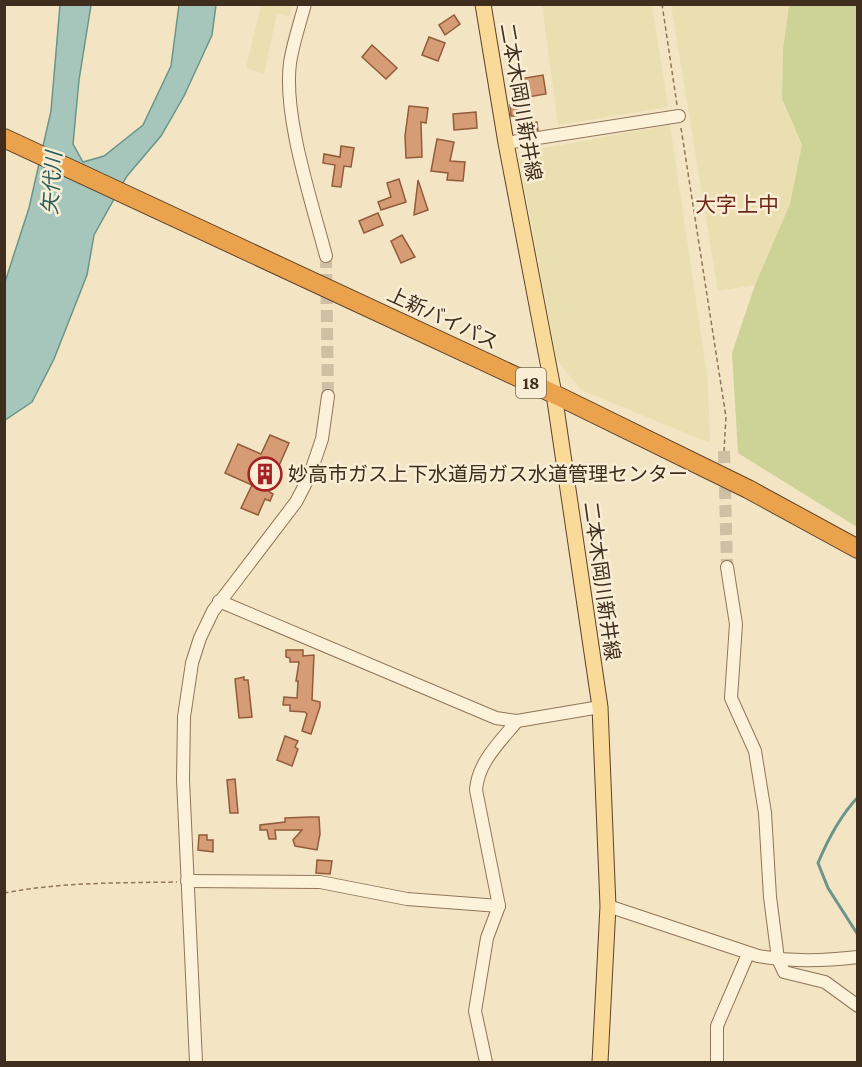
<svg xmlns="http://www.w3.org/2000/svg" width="862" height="1067" font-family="'Crimson Pro','Noto Sans JP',serif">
<rect width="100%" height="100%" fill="#f3e4c4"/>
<g fill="#eadfb0">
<path d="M 789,4 L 783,52 L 782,101 L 802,146 L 790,204 L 755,285 L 718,291 L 671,5 Z"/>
<path d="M 261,5 L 292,5 L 289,16 L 277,13 L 264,74 L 246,68 Z"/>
<path d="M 542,5 L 652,5 L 668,107 L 558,125 Z"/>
<path d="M 670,125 L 708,382 L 710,443 L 581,390 L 557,360 L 518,153 Z"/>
</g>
<path fill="#cdd396" d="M 789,5 L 857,5 L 857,527 L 738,453 L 732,353 L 755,285 L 790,204 L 802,145 L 782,99 L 783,50 Z"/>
<path fill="#a6c6bc" stroke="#6c958a" stroke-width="1.5" d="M 60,5 L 91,5 L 79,80 L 73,144 L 83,162 L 104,156 L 143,125 L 171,66 L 179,5 L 216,5 L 212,35 L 184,96 L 161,136 L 127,176 L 94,235 L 87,275 L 54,359 L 32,402 L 5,420 L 5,282 L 29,208 L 51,111 Z"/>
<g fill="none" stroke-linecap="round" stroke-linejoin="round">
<path stroke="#6c958a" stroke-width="3" d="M 858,797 C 840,816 828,839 818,863 L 828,888 L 858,935"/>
</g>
<g fill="#d59c76" stroke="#925c3b" stroke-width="1.5">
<path d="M 454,15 L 460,24 L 445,35 L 439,25 Z"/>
<path d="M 429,37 L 445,43 L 438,61 L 422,55 Z"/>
<path d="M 372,45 L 397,68 L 386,79 L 362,57 Z"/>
<path d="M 543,75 L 546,94 L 522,98 L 519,79 Z"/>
<path d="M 526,103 L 529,123 L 537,122 L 538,130 L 518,133 L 516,116 L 511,116 L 510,105 Z"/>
<path d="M 409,106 L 428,108 L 426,123 L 421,122 L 422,157 L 406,158 L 405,136 Z"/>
<path d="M 476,112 L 477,128 L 454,130 L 453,114 Z"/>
<path d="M 437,139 L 454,142 L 450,161 L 465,162 L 463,181 L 447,180 L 448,173 L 431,171 Z"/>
<path d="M 341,146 L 354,148 L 351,167 L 344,166 L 341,187 L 332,186 L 335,165 L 323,163 L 324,154 L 340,157 Z"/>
<path d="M 399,179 L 406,202 L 381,210 L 378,202 L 391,197 L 387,183 Z"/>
<path d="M 418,180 L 428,210 L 414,215 Z"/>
<path d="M 378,213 L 383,225 L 364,233 L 359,221 Z"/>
<path d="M 402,235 L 415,257 L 401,263 L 391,241 Z"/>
<path d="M 270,435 L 289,443 L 268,491 L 273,494 L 270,501 L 265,499 L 258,515 L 241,508 L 252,485 L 225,473 L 238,444 L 261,454 Z"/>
<path d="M 286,650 L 303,650 L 303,656 L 314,655 L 312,700 L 320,702 L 320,707 L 311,734 L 302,731 L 307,714 L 305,712 L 290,711 L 290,705 L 283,705 L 284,697 L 297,698 L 298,681 L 296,681 L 299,662 L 290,662 L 290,658 L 286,657 Z"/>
<path d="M 244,677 L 244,680 L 248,680 L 252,717 L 239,718 L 235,679 Z"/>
<path d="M 285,736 L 298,741 L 295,747 L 298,749 L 292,766 L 277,760 Z"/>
<path d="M 235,779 L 238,813 L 230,813 L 227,780 Z"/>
<path d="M 310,817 L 319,817 L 320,834 L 317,850 L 295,846 L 293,840 L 302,830 L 275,830 L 276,839 L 269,839 L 267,830 L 260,830 L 260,825 L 285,822 L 285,818 Z"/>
<path d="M 199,835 L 207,835 L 207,840 L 213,840 L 213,852 L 198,850 Z"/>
<path d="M 317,860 L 332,861 L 330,874 L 316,873 Z"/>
</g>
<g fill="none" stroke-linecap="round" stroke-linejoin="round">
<g stroke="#cfbfa3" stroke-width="12" stroke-dasharray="12 6" stroke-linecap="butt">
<path d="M 326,256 L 328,396"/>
<path d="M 724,451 L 727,567"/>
</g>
<defs>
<g id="minor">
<path d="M 305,4 C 300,23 293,43 290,63 C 283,117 312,202 326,256"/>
<path d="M 506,143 L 679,116"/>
<path d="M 727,567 L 736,624 L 731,698 L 755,751 L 765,813 L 770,897 L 778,959 L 784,972 L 825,982 L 858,1006"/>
<path d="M 219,601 L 496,718 L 517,721 L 600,707"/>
<path d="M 187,881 L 320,882 L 407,899 L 499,906"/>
<path d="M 608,906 L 758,956 C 791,962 824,961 858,957"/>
<path d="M 196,1062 L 183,780 L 184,717 L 192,663 L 200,638 L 213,611 L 296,502 L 309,477 L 322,439 L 328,396"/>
<path d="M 486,1062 L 475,1011 L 487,938 L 499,906 L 476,790 C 478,762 500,742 517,721"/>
<path d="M 717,1062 L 717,1026 L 748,954"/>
</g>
<path id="major" d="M 483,4 L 506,143 L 554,394 L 600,707 L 608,906 L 600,1062"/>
<path id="highway" d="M 4,138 L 554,394 L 748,489 L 858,549"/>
</defs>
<use href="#minor" stroke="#907558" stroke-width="14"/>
<use href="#major" stroke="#5e432c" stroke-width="17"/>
<use href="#highway" stroke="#5e432c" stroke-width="20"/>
<g stroke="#907558" stroke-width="1.5" stroke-dasharray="4.5 3" stroke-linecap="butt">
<path d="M 662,4 L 677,105"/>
<path d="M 857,4 L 858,13"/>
<path d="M 681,128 L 726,417 L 724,451"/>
<path d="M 4,893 C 62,882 119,883 177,882"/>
</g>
<use href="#minor" stroke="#fcf1d9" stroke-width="12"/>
<use href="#major" stroke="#f9da99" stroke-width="15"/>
<use href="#highway" stroke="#eba24c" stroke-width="18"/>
</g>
<defs>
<symbol id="building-ring" viewBox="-11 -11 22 22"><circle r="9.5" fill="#f9eed5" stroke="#a62124" stroke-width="1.5"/><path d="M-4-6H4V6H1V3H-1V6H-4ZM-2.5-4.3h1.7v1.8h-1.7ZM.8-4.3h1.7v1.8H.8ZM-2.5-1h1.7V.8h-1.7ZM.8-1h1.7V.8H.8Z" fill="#a62124"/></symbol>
</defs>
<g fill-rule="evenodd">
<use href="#building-ring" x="246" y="455" width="38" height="38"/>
</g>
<g text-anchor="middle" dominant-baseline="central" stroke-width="5" stroke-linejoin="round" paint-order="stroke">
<rect fill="#f9eed5" stroke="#776754" stroke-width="1.5" x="516" y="368" width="30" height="30" rx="4.5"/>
<g font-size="18" font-weight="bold" fill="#3f2d1d">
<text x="531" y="383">18</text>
</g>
<g font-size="20" fill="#3f2d1d" stroke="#f9eed5">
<text transform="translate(521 102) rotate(80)">二本木岡川新井線</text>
<text transform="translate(443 318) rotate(25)">上新バイパス</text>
<text transform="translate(602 581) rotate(82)">二本木岡川新井線</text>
</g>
<g font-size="20" fill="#3f2d1d" stroke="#f9eed5" text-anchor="start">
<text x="288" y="474">妙高市ガス上下水道局ガス水道管理センター</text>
</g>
<g font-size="21" font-style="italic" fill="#2b605c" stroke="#f9eed5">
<text transform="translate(52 183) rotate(-86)">矢代川</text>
</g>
<g font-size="21" fill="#702918" stroke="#f9eed5">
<text x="737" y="205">大字上中</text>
</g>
</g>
<rect width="862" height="1067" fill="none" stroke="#3f2d1d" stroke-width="12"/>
</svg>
